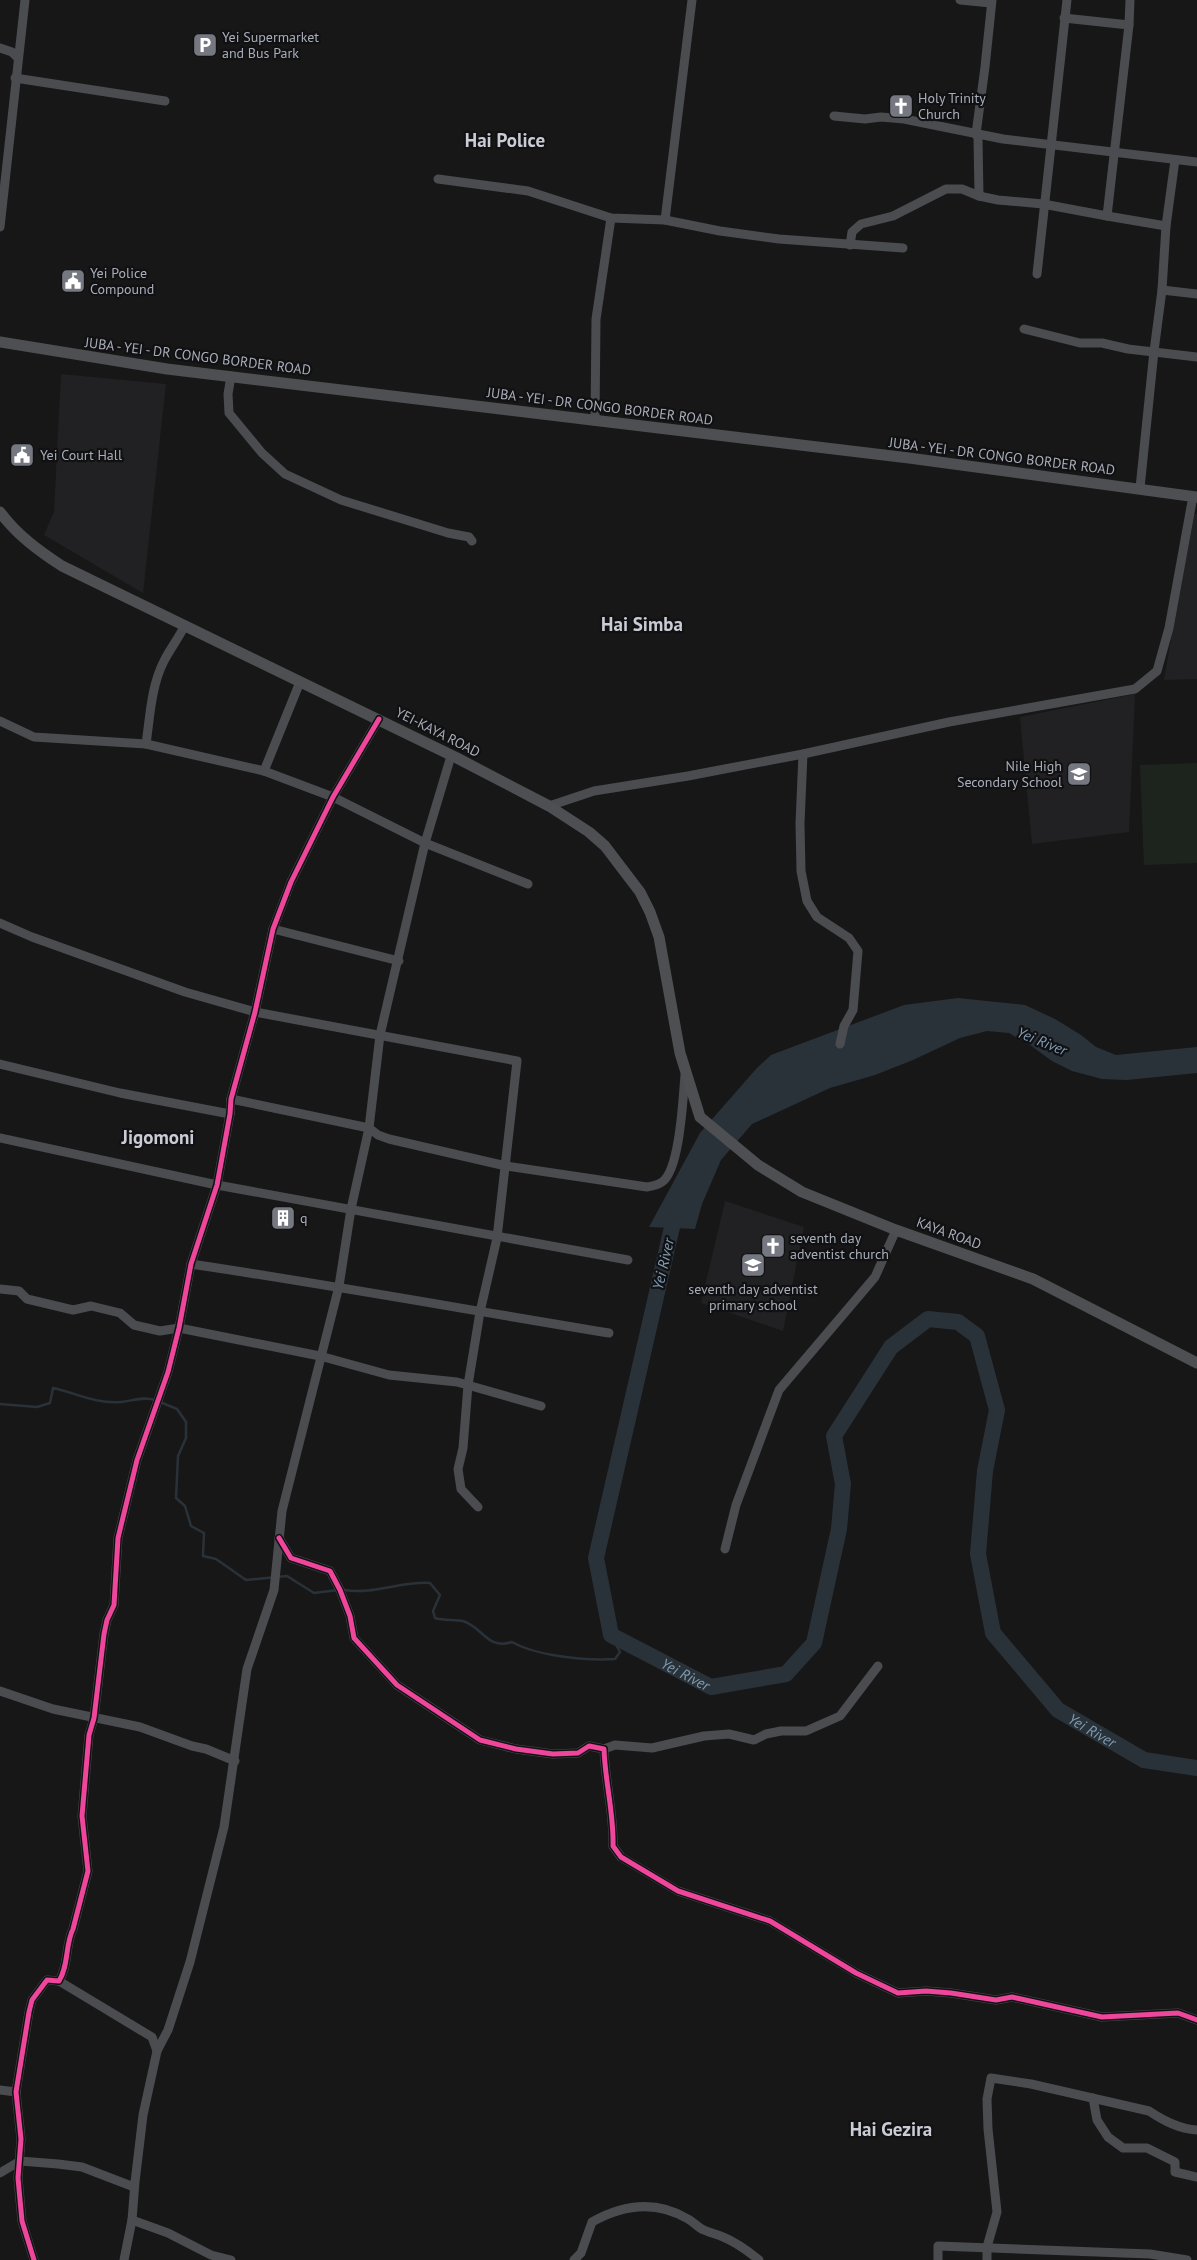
<svg xmlns="http://www.w3.org/2000/svg" width="1197" height="2260" font-family="'PT Sans',sans-serif">
<rect width="100%" height="100%" fill="#171717"/>
<g fill="#212123">
<path d="M 61,374 L 166,384 L 143,593 L 44,535 L 54,512 Z"/>
<path d="M 1192,514 L 1197,514 L 1197,679 L 1164,680 Z"/>
<path d="M 1135,694 L 1129,832 L 1032,844 L 1020,717 Z"/>
<path d="M 725,1201 L 804,1227 L 783,1331 L 701,1303 Z"/>
</g>
<path fill="#1d241e" d="M 1197,763 L 1197,863 L 1144,865 L 1140,765 Z"/>
<path fill="#2a3239" d="M 958,998 L 1025,1005 L 1055,1019 L 1081,1035 L 1096,1047 L 1116,1055 L 1197,1047 L 1197,1073 L 1127,1080 L 1102,1079 L 1072,1071 L 1052,1061 L 1030,1045 L 1009,1033 L 987,1031 L 960,1038 L 913,1060 L 875,1075 L 830,1088 L 752,1124 L 721,1160 L 702,1204 L 695,1229 L 649,1227 L 700,1133 L 756,1069 L 771,1055 L 904,1005 Z"/>
<g fill="none" stroke-linecap="round" stroke-linejoin="round">
<g stroke="#2a3239" stroke-width="2.5">
<path d="M 160,1402 L 177,1409 L 186,1422 L 186,1438 L 178,1456 L 176,1498 L 185,1506 L 191,1526 L 204,1533 L 203,1556 L 216,1559 L 246,1580 L 287,1576 L 314,1593 L 338,1590"/>
<path d="M 0,1404 L 37,1407 L 50,1403 L 53,1388 C 77,1393 94,1404 121,1402 C 132,1401 144,1396 155,1400"/>
<path d="M 344,1590 C 373,1595 401,1581 430,1583 L 440,1595 L 433,1611 L 435,1618 C 444,1621 455,1619 463,1621 C 484,1628 487,1650 512,1642 C 537,1656 586,1661 615,1659 L 620,1652 L 611,1635"/>
</g>
<path stroke="#2a3239" stroke-width="16" id="s1" d="M 679,1209 L 675,1214 L 596,1558 L 611,1635 L 711,1687 L 786,1674 L 814,1643 L 839,1529 L 843,1484 L 834,1436 L 891,1347 L 928,1319 L 958,1322 L 977,1336 L 997,1410 L 985,1471 L 978,1554 L 993,1633 L 1058,1710 L 1144,1760 L 1197,1768"/>
<g stroke="#4b4c50" stroke-width="9">
<path d="M 960,0 L 991,3"/>
<path d="M 1064,18 L 1129,25"/>
<path d="M 0,48 L 12,52 L 17,57"/>
<path d="M 15,78 L 165,101"/>
<path d="M 834,116 L 865,119 L 881,117 L 904,119 L 1003,139 L 1197,162"/>
<path d="M 438,179 L 528,191 L 611,218 L 665,220 L 720,231 L 779,239 L 903,248"/>
<path d="M 979,196 L 978,138 L 976,134 L 985,67 L 992,0"/>
<path d="M 1107,216 L 1166,226"/>
<path d="M 665,220 L 692,0"/>
<path d="M 0,227 L 25,0"/>
<path d="M 850,245 L 852,232 L 861,224 L 893,216 L 946,189 L 962,189 L 979,196 L 998,200 L 1043,204 L 1107,216 L 1129,25 L 1130,0"/>
<path d="M 1037,274 L 1067,0"/>
<path d="M 1162,290 L 1197,294"/>
<path d="M 1024,329 L 1080,343 L 1102,343 L 1128,349 L 1197,357"/>
<path d="M 231,376 L 228,394 L 229,413 L 262,453 L 285,474 L 341,500 L 448,533 L 469,537 L 472,541"/>
<path d="M 595,421 L 596,319 L 611,218"/>
<path d="M 1140,488 L 1154,351 L 1162,290 L 1166,226 L 1175,160"/>
<path d="M 0,721 L 34,737 L 146,744 L 264,771 L 333,797 L 425,843 L 528,884"/>
<path d="M 146,744 C 150,717 151,686 164,661 C 170,649 178,639 184,627"/>
<path d="M 803,754 L 800,823 L 801,871 L 807,901 L 817,917 L 849,938 L 858,951 L 853,1010 L 844,1026 L 840,1044"/>
<path d="M 264,771 L 300,682"/>
<path d="M 549,806 L 594,791 L 688,776 L 803,754 L 949,722 L 1135,689 L 1157,671 L 1169,628 L 1193,496"/>
<path d="M 0,923 L 32,937 L 185,992 L 255,1012 L 517,1061 L 497,1238 L 480,1312 L 468,1385 L 463,1448 L 458,1469 L 461,1489 L 478,1507"/>
<path d="M 273,929 L 399,961"/>
<path d="M 0,1064 L 120,1093 L 230,1114"/>
<path d="M 231,1099 L 369,1128 L 378,1135 L 389,1139 L 506,1166 L 647,1187 C 653,1186 658,1185 662,1182 C 680,1170 683,1097 685,1075"/>
<path d="M 0,1138 L 217,1185 L 628,1260"/>
<path d="M 191,1264 C 331,1285 469,1310 609,1333"/>
<path d="M 0,1289 L 19,1291 L 27,1299 L 73,1310 L 91,1306 L 120,1313 L 134,1325 L 160,1331 L 179,1328 L 320,1356 L 389,1375 L 457,1382 L 541,1406"/>
<path d="M 279,1538 L 291,1558 L 330,1571 L 340,1590 L 350,1616 L 354,1638 L 397,1685 L 480,1740 L 516,1749 L 553,1754 L 578,1753 L 589,1746 L 604,1749 C 605,1782 614,1813 613,1846 L 621,1857 L 678,1891 L 770,1921 L 856,1973 L 898,1993 L 926,1991 L 951,1993 L 996,2000 L 1012,1997 L 1102,2017 L 1178,2013 L 1197,2020"/>
<path d="M 725,1549 L 736,1505 L 779,1390 L 875,1277 L 896,1230"/>
<path d="M 0,1691 L 53,1709 L 140,1727 L 192,1746 L 206,1749 L 235,1761"/>
<path d="M 604,1749 L 615,1745 L 652,1748 L 704,1736 L 729,1734 L 754,1740 L 766,1734 L 781,1731 L 806,1731 L 840,1716 L 878,1666"/>
<path d="M 59,1981 L 152,2037 L 157,2051"/>
<path d="M 0,2090 L 16,2092"/>
<path d="M 1093,2098 L 1097,2120 L 1108,2137 L 1123,2148 L 1147,2148 L 1175,2162 L 1175,2172 L 1197,2177"/>
<path d="M 0,2173 L 20,2161 L 58,2164 L 82,2167 L 134,2187"/>
<path d="M 132,2220 L 168,2233 L 211,2255 L 231,2260"/>
<path d="M 34,2260 L 22,2221 L 18,2178 L 21,2139 L 16,2092 L 29,2012 L 32,2000 L 47,1980 L 59,1981 C 69,1965 65,1945 73,1929 L 88,1871 L 82,1816 L 89,1735 L 94,1718 L 104,1634 L 107,1620 L 114,1605 L 118,1538 L 137,1460 L 168,1372 L 179,1328 L 191,1264 L 217,1185 L 230,1114 L 231,1099 L 255,1012 L 273,929 L 291,882 L 333,797 L 379,719"/>
<path d="M 124,2260 L 132,2220 L 135,2182 L 143,2115 L 157,2051 L 168,2030 L 190,1962 L 224,1827 L 247,1669 L 274,1590 L 282,1511 L 339,1286 L 351,1209 L 369,1128 L 380,1035 L 425,843 L 451,756"/>
<path d="M 574,2260 L 581,2253 L 592,2222 C 624,2204 656,2200 688,2219 C 694,2222 698,2228 704,2230 C 710,2233 717,2234 723,2237 C 736,2242 748,2251 759,2260"/>
<path d="M 938,2260 L 938,2246 L 1150,2254 L 1187,2260"/>
<path d="M 987,2260 L 987,2247 L 997,2212 L 988,2129 L 987,2099 L 991,2078 L 1031,2084 L 1149,2111 C 1164,2121 1179,2129 1197,2130"/>
</g>
<g stroke="#4d4f52" stroke-width="11">
<path d="M 0,342 L 167,369 L 909,458 L 1197,497"/>
<path d="M 0,512 C 17,535 39,551 62,566 L 457,758 L 549,806 L 589,832 L 605,846 L 627,875 L 640,892 L 650,912 L 659,937 L 680,1053 L 700,1117 L 758,1165 L 802,1192 L 896,1230 L 1033,1279 L 1197,1363"/>
</g>
<defs>
<g id="cycleway">
<path d="M 279,1538 L 291,1558 L 330,1571 L 340,1590 L 350,1616 L 354,1638 L 397,1685 L 480,1740 L 516,1749 L 553,1754 L 578,1753 L 589,1746 L 604,1749 C 605,1782 614,1813 613,1846 L 621,1857 L 678,1891 L 770,1921 L 856,1973 L 898,1993 L 926,1991 L 951,1993 L 996,2000 L 1012,1997 L 1102,2017 L 1178,2013 L 1197,2020"/>
<path d="M 34,2260 L 22,2221 L 18,2178 L 21,2139 L 16,2092 L 29,2012 L 32,2000 L 47,1980 L 59,1981 C 69,1965 65,1945 73,1929 L 88,1871 L 82,1816 L 89,1735 L 94,1718 L 104,1634 L 107,1620 L 114,1605 L 118,1538 L 137,1460 L 168,1372 L 179,1328 L 191,1264 L 217,1185 L 230,1114 L 231,1099 L 255,1012 L 273,929 L 291,882 L 333,797 L 379,719"/>
</g>
</defs>
<use href="#cycleway" stroke="#111113" stroke-width="8"/>
<use href="#cycleway" stroke="#ed469a" stroke-width="5"/>
</g>
<defs>
<symbol id="parking-square" viewBox="-11 -11 22 22"><rect x="-9" y="-9" width="18" height="18" rx="4" fill="#757880" stroke="#111113"/><path d="M-3.5-5.5H1a3.5 3.5 0 0 1 0 7H-1V5.5H-3.5ZM-1-3.4V-.6H.8a1.4 1.4 0 0 0 0-2.8Z" fill="#fff"/></symbol>
<symbol id="church-square" viewBox="-11 -11 22 22"><rect x="-9" y="-9" width="18" height="18" rx="4" fill="#757880" stroke="#111113"/><path d="M-1.2-6h2.4v3.5h3.3v2.4h-3.3V6h-2.4V-.1h-3.3v-2.4h3.3Z" fill="#fff"/></symbol>
<symbol id="civic-square" viewBox="-11 -11 22 22"><rect x="-9" y="-9" width="18" height="18" rx="4" fill="#757880" stroke="#111113"/><path d="M-.6-6.5H3V-4.5H.6V-3L4-1V1h2V6H-6V1h2V-1L-.6-3ZM-1.2 2.5V6h2.4V2.5Z" fill="#fff"/></symbol>
<symbol id="school-square" viewBox="-11 -11 22 22"><rect x="-9" y="-9" width="18" height="18" rx="4" fill="#757880" stroke="#111113"/><path d="M0-5L7-2L0 1L-7-2ZM-4 1L0 2.5L4 1V4Q0 6-4 4Z" fill="#fff"/></symbol>
<symbol id="building-square" viewBox="-11 -11 22 22"><rect x="-9" y="-9" width="18" height="18" rx="4" fill="#757880" stroke="#111113"/><path d="M-4-6H4V6H1V3H-1V6H-4ZM-2.5-4.3h1.7v1.8h-1.7ZM.8-4.3h1.7v1.8H.8ZM-2.5-1h1.7V.8h-1.7ZM.8-1h1.7V.8H.8Z" fill="#fff"/></symbol>
</defs>
<g fill-rule="evenodd">
<use href="#parking-square" x="191" y="31" width="28" height="28"/>
<use href="#church-square" x="887" y="92" width="28" height="28"/>
<use href="#civic-square" x="59" y="267" width="28" height="28"/>
<use href="#civic-square" x="8" y="441" width="28" height="28"/>
<use href="#school-square" x="1065" y="760" width="28" height="28"/>
<use href="#building-square" x="269" y="1204" width="28" height="28"/>
<use href="#church-square" x="759" y="1232" width="28" height="28"/>
<use href="#school-square" x="739" y="1251" width="28" height="28"/>
</g>
<g text-anchor="middle" dominant-baseline="central" stroke-width="4.5" stroke-linejoin="round" paint-order="stroke">
<g font-size="14" fill="#a8adb8" stroke="#111113" text-anchor="start">
<text x="222" y="37">Yei Supermarket<tspan x="222" dy="16">and Bus Park</tspan></text>
<text x="918" y="98">Holy Trinity<tspan x="918" dy="16">Church</tspan></text>
<text x="90" y="273">Yei Police<tspan x="90" dy="16">Compound</tspan></text>
<text x="40" y="455">Yei Court Hall</text>
<text x="1062" y="766" text-anchor="end">Nile High<tspan x="1062" dy="16">Secondary School</tspan></text>
<text x="300" y="1218">q</text>
<text x="790" y="1238">seventh day<tspan x="790" dy="16">adventist church</tspan></text>
<text x="753" y="1289" text-anchor="middle">seventh day adventist<tspan x="753" dy="16">primary school</tspan></text>
</g>
<g font-size="14" fill="#a8adb8" stroke="#111113">
<text transform="translate(198 356) rotate(7)">JUBA - YEI - DR CONGO BORDER ROAD</text>
<text transform="translate(600 406) rotate(7)">JUBA - YEI - DR CONGO BORDER ROAD</text>
<text transform="translate(1002 456) rotate(7)">JUBA - YEI - DR CONGO BORDER ROAD</text>
<text transform="translate(438 732) rotate(27)">YEI-KAYA ROAD</text>
<text transform="translate(949 1233) rotate(20)">KAYA ROAD</text>
</g>
<g font-size="15" font-style="italic" fill="#7f9bb3" stroke="#111113">
<text transform="translate(1042 1041) rotate(22)">Yei River</text>
<text transform="translate(663 1264) rotate(-77)">Yei River</text>
<text stroke="none"><textPath href="#s1" startOffset="522">Yei River</textPath></text>
<text stroke="none"><textPath href="#s1" startOffset="1528">Yei River</textPath></text>
</g>
<g font-size="19" font-weight="bold" fill="#c9ccd4" stroke="#111113">
<text x="505" y="140">Hai Police</text>
<text x="642" y="624">Hai Simba</text>
<text x="158" y="1137">Jigomoni</text>
<text x="891" y="2129">Hai Gezira</text>
</g>
</g>
</svg>
